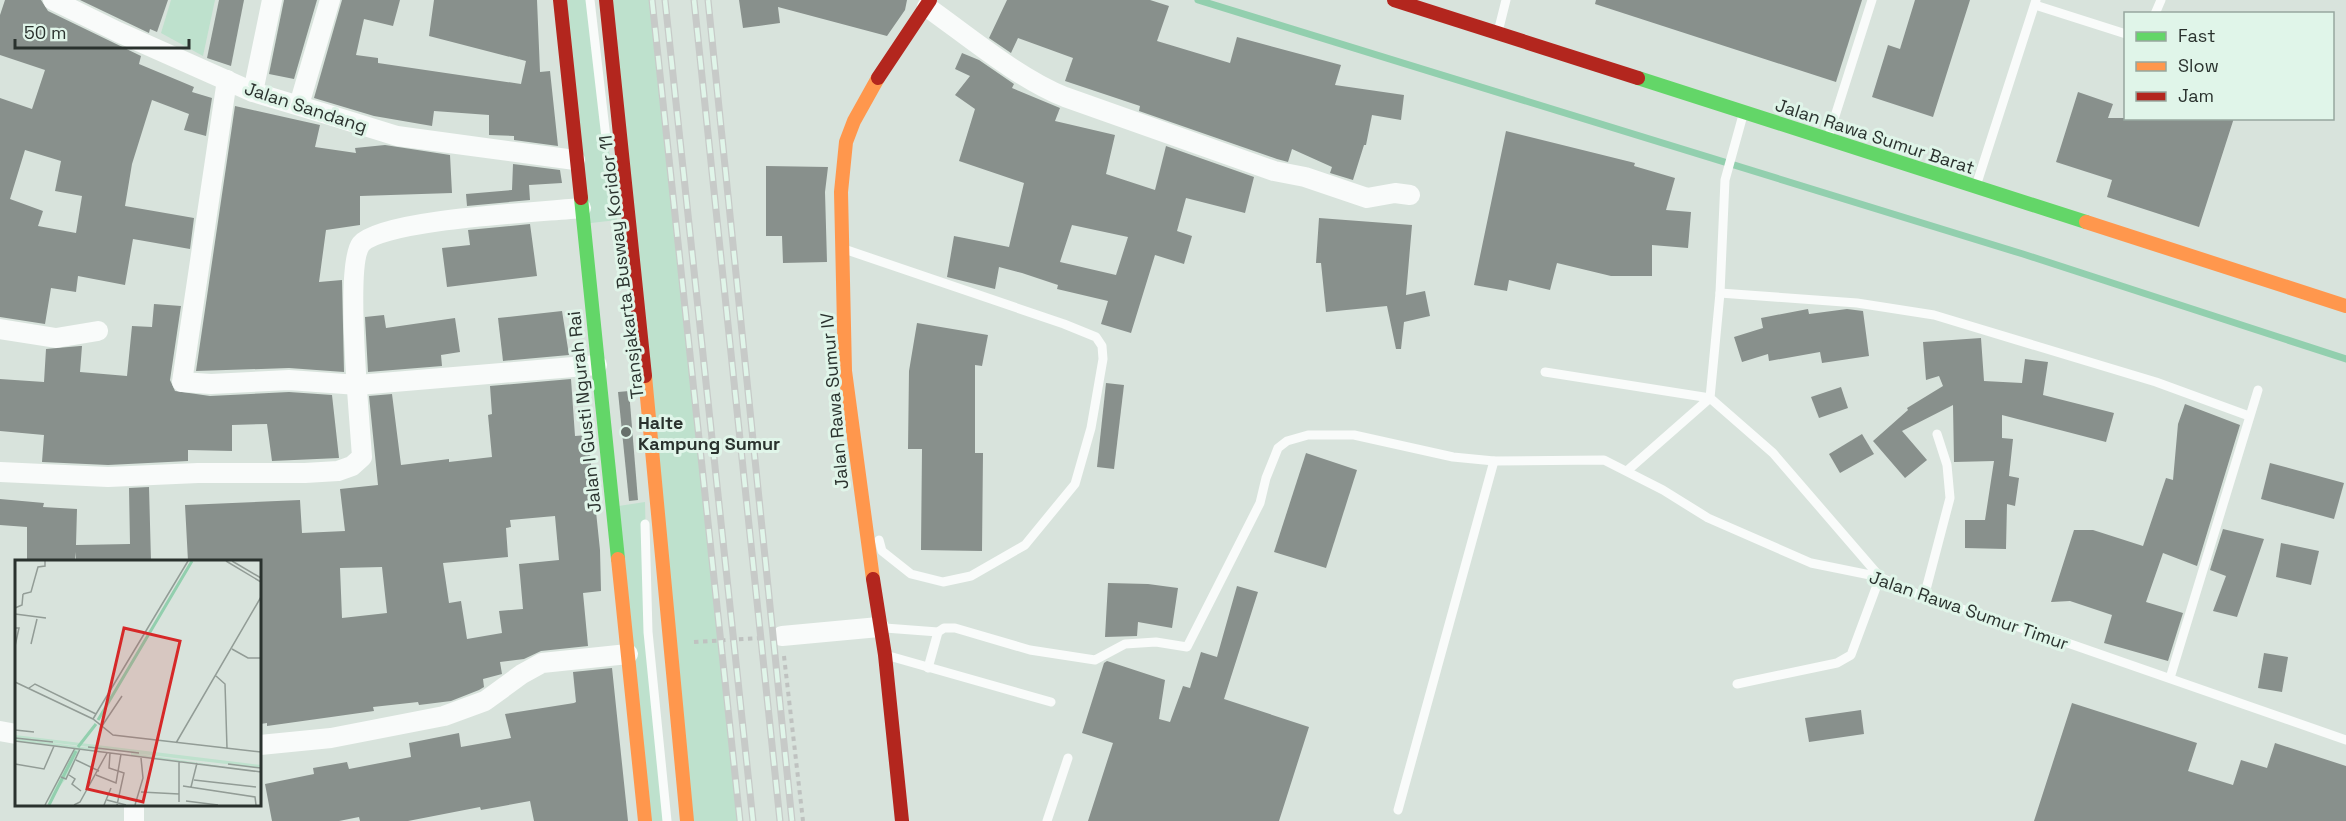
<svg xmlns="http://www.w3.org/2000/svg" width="2346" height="821" font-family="'Space Grotesk',sans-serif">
<rect width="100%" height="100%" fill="#d8e3dc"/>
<g fill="#bee1cd">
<path d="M 171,0 L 215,0 L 203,56 L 161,33 Z"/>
<path d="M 561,0 L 592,0 L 617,220 L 582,224 Z"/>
<path d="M 606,0 L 652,0 L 740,821 L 687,821 Z"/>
<path d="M 645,502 L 648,632 L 667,821 L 645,821 L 612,507 Z"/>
</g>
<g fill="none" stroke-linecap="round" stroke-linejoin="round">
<path stroke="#92cfae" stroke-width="7" d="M 1198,0 L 2023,254 L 2346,359"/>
</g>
<g fill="#88908c" fill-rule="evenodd">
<path d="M 5,0 L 41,0 L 48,11 L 141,56 L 139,64 L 194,87 L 192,92 L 212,98 L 206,136 L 184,130 L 189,114 L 152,100 L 132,164 L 125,206 L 194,218 L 190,249 L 133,239 L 125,285 L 78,276 L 76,292 L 51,288 L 45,324 L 0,317 L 0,98 L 32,109 L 45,70 L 0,55 L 0,15 ZM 25,150 L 61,161 L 55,191 L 82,196 L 76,233 L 38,226 L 43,211 L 10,199 Z"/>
<path d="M 80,0 L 168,0 L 157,32 L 150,29 L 149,33 Z"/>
<path d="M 219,0 L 244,0 L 231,66 L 207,58 Z"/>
<path d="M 284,0 L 317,0 L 294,79 L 269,74 Z"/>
<path d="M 342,0 L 400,0 L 393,26 L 364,19 L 356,55 L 378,58 L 378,63 L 521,84 L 526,61 L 429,36 L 434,0 L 537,0 L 540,72 L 550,71 L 558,146 L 514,140 L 514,136 L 489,135 L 489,115 L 434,111 L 432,126 L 374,116 L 314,98 Z"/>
<path d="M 739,0 L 907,0 L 905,10 L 887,36 L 778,7 L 780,23 L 743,28 Z"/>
<path d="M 1007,0 L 1150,0 L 1169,6 L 1157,41 L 1230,63 L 1237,37 L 1341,65 L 1335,85 L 1404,95 L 1401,120 L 1372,115 L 1366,145 L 1364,145 L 1353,180 L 1330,173 L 1332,167 L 1292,149 L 1288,162 L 1277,159 L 1139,111 L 1140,106 L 1065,81 L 1073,58 L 1018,38 L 1011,53 L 989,38 Z"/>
<path d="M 1596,0 L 1862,0 L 1836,82 L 1595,4 Z"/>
<path d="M 1915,0 L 1970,0 L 1933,117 L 1872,97 L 1888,45 L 1900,49 Z"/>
<path d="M 962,53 L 979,60 L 1014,84 L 1012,88 L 1060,108 L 1055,121 L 1115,135 L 1106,174 L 1155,190 L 1166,146 L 1254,177 L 1245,213 L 1186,198 L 1177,231 L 1192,236 L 1184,264 L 1155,255 L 1131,333 L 1101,324 L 1108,301 L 1057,289 L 1058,285 L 1022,273 L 999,267 L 995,289 L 947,277 L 954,236 L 1009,247 L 1024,183 L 959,161 L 975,109 L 955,95 L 970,76 L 955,69 ZM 1072,225 L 1128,237 L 1116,275 L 1060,262 Z"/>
<path d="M 2078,92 L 2113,104 L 2108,118 L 2234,118 L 2199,227 L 2107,197 L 2112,180 L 2056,162 Z"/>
<path d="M 235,106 L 320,125 L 315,147 L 356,153 L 355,148 L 385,145 L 450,155 L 452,193 L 360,196 L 360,225 L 326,230 L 319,282 L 342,280 L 344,372 L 289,368 L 196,371 Z"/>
<path d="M 1506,131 L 1635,163 L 1634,166 L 1675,178 L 1666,210 L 1691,212 L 1688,248 L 1652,245 L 1652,276 L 1611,276 L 1557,263 L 1550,290 L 1509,280 L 1507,291 L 1474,285 Z"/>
<path d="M 513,164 L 560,170 L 562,183 L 529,185 L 530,200 L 467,206 L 466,194 L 512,190 Z"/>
<path d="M 766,166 L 828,167 L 825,192 L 827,262 L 783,263 L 782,236 L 766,236 Z"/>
<path d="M 1319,218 L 1412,225 L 1406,295 L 1425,291 L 1430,316 L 1404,322 L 1401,349 L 1396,349 L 1387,306 L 1326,312 L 1321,263 L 1316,263 Z"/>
<path d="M 530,224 L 537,276 L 447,287 L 442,248 L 470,245 L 468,230 Z"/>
<path d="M 154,304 L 181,306 L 170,380 L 175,391 L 210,396 L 289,392 L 332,395 L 339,458 L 272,461 L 267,424 L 232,425 L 232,451 L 188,450 L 188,461 L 108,465 L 42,462 L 44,435 L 0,431 L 0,379 L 44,382 L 46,349 L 80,346 L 82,346 L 80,372 L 127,376 L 132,326 L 152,327 Z"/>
<path d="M 1808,309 L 1809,314 L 1847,309 L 1863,311 L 1869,356 L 1822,363 L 1820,352 L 1769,361 L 1768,354 L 1742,362 L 1734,337 L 1763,328 L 1761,318 Z"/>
<path d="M 562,311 L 569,355 L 503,361 L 498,318 Z"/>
<path d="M 384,315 L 386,328 L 455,318 L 460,352 L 441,355 L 442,366 L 368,372 L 365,317 Z"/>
<path d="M 917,323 L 988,335 L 982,366 L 975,365 L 975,453 L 983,453 L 982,551 L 921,550 L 922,449 L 908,449 L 909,371 Z"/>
<path d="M 1981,338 L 1984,381 L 2022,383 L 2025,359 L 2048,362 L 2043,395 L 2114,413 L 2106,442 L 2002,415 L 2002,438 L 2013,439 L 2009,476 L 2019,478 L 2015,506 L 2007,504 L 2006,549 L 1965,548 L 1965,520 L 1985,520 L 1994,461 L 1954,462 L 1953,405 L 1902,431 L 1927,460 L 1905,478 L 1873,441 L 1908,410 L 1907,408 L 1943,386 L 1939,376 L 1926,380 L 1923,342 Z"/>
<path d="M 571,379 L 575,436 L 588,435 L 600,550 L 601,591 L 583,593 L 588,646 L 541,651 L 524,659 L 500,662 L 502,674 L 483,679 L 484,687 L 479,690 L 451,701 L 419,705 L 418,702 L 373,707 L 374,711 L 267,726 L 267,723 L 260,724 L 260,561 L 188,561 L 185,505 L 300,500 L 302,533 L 345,531 L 340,489 L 378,485 L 369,396 L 392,394 L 401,465 L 449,459 L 449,462 L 492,457 L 488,415 L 492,414 L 490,386 ZM 555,516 L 559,560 L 519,564 L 523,609 L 499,611 L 502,633 L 467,639 L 461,601 L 449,603 L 443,563 L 508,557 L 506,528 L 511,527 L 510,520 ZM 382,567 L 387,613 L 342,618 L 340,568 Z"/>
<path d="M 1106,383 L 1124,385 L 1114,469 L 1097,467 Z"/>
<path d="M 1841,387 L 1848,408 L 1819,418 L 1811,397 Z"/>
<path d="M 629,391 L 638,500 L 629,501 L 618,392 Z"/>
<path d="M 2185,404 L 2240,425 L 2197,566 L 2163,553 L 2146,602 L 2183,613 L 2168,661 L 2104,643 L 2112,615 L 2070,601 L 2051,602 L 2074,530 L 2093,530 L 2143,546 L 2166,478 L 2173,480 L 2178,424 Z"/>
<path d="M 1862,434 L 1874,454 L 1840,473 L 1829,454 Z"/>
<path d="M 1306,453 L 1357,470 L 1326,568 L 1274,552 Z"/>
<path d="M 2270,463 L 2344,483 L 2334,519 L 2261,499 Z"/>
<path d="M 149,487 L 151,561 L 76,561 L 76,552 L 75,561 L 27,561 L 27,527 L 0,525 L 0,499 L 44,503 L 43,507 L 77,509 L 76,545 L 130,544 L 129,488 Z"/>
<path d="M 2223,529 L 2264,539 L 2237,617 L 2213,611 L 2226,576 L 2210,570 Z"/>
<path d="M 2281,543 L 2319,551 L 2311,585 L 2276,577 Z"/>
<path d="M 1108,583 L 1148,584 L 1178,588 L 1172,628 L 1138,622 L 1137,636 L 1105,637 Z"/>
<path d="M 1237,586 L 1258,592 L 1224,699 L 1309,727 L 1279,821 L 1088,821 L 1113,743 L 1082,733 L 1104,663 L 1107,661 L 1165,680 L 1159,719 L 1170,722 L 1183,686 L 1190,688 L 1201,652 L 1217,657 Z"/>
<path d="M 2264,653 L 2288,657 L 2282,692 L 2258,688 Z"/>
<path d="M 612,668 L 628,821 L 534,821 L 530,801 L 481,810 L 480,807 L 408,821 L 360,821 L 359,817 L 339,821 L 272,821 L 265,784 L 314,774 L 313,768 L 347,762 L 349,769 L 411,757 L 409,743 L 459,733 L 461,747 L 511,738 L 505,714 L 574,703 L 576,702 L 573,672 Z"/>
<path d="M 2072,703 L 2197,743 L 2188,771 L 2233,785 L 2241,760 L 2267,768 L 2275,743 L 2346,766 L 2346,821 L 2034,821 Z"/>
<path d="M 1861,710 L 1864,734 L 1809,742 L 1805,718 Z"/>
</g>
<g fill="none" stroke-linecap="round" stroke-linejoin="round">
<g stroke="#bfc2c0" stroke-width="4" stroke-dasharray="4.5 4.5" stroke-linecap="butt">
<path d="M 694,642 L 761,638"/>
<path d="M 784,656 L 803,821"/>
</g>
<g stroke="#f9fbfa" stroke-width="9">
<path d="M 590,0 L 606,138"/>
<path d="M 2035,5 L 2126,34"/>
<path d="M 2155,14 L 2161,0"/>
<path d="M 1498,32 L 1506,0"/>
<path d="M 1828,138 L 1872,0"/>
<path d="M 1976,186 L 2036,0"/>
<path d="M 844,249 L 1064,324 L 1096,337 L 1102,346 L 1103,359 L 1091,428 L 1075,484 L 1025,545 L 971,576 L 943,582 L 911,574 L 882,551 L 879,540"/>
<path d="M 1720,293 L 1857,303 L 1934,315 L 2156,382 L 2249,416"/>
<path d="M 1545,372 L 1710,398 L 1628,470"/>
<path d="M 645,524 L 648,632 L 667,821"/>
<path d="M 1924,597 L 1950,498 L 1947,465 L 1937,434"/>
<path d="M 885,628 L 938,632 L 944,628 L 955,628 L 1030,650 L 1095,660 L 1125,644 L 1156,642 L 1187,647 L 1260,503 L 1266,478 L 1278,448 L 1287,441 L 1308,435 L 1354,435 L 1453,457 L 1494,461 L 1604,460 L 1663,490 L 1708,518 L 1811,563 L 1880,577 L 1924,597 L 2059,640 L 2346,740"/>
<path d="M 889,656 L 1051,702"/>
<path d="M 928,668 L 938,632"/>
<path d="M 2170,678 L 2258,390"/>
<path d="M 1737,684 L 1837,663 L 1851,655 L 1880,577 L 1773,453 L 1710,398 L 1720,293 L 1725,180 L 1743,115"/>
<path d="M 1398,810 L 1494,461"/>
<path d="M 1047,821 L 1068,758"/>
</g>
<g stroke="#f9fbfa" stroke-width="20">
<path d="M 53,0 L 118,32 L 253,92 L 326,114 L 397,136 L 575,160"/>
<path d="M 927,7 C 968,36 1019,79 1065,97 L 1274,171 L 1305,177 L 1367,198 L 1395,193 L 1410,195"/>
<path d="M 227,80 L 182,382 L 211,384 L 289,380 L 358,385 L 597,365"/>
<path d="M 253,92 L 272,0"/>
<path d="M 299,105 L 330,0"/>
<path d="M 0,329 L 56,338 L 98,331"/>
<path d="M 0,472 L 108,477 L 198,473 L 305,473 L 338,471 L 352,466 L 362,457 C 360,422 344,266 361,244 C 381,219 544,212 581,208"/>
<path d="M 782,636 L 879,627"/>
<path d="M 0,731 L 16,734"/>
<path d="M 260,745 L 331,738 L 444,716 L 485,701 L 522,674 L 542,663 L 628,654"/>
<path d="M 134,821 L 134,804"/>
</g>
<g stroke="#63d668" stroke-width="14">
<path d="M 1638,78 L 2086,222"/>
<path d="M 581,198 L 618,559"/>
</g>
<g stroke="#ff974d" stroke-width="14">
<path d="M 2086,222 L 2346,306"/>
<path d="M 645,376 L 687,821"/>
<path d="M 618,559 L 645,821"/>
<path d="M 873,579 L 845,371 L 841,192 L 846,142 L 854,121 L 878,78"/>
</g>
<g stroke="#b3261e" stroke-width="14">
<path d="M 560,0 L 581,198"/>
<path d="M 606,0 L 645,376"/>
<path d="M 1394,0 L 1638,78"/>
<path d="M 878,78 L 930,0"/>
<path d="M 873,579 L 885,655 L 902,821"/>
</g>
<defs>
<g id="rail">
<path d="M 652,0 L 740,821"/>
<path d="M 665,0 L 753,821"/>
<path d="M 694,0 L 780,821"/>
<path d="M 708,0 L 792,821"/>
</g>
</defs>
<use href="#rail" stroke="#c7cac8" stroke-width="7"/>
<use href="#rail" stroke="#e0f5e9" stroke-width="4.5" stroke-dasharray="14" stroke-linecap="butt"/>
</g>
<circle fill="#67706b" stroke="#e0f5e9" stroke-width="2" cx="626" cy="432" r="6"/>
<g text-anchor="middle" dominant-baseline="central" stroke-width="6" stroke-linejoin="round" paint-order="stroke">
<g font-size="18" fill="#2a322e" stroke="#e0f5e9">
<text transform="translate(306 107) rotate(18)">Jalan Sandang</text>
<text transform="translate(1875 136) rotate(18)">Jalan Rawa Sumur Barat</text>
<text transform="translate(621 267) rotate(-97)">Transjakarta Busway Koridor 11</text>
<text transform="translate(834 401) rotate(-95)">Jalan Rawa Sumur IV</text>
<text transform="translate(584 412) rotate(-96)">Jalan I Gusti Ngurah Rai</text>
<text transform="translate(1969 610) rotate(19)">Jalan Rawa Sumur Timur</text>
</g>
<g font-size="18" font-weight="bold" fill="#2a322e" stroke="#e0f5e9" text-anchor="start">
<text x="638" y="422">Halte<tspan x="638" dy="21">Kampung Sumur</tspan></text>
</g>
</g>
<g transform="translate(15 560)">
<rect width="246" height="246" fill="#d8e3dc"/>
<path d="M 0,175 L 246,205 L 246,208 L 117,193 L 246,212 L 116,195 L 116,192 L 8,179 L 97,191 L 65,189 L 54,215 L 30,245 L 60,188 L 0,181 Z" fill="#bee1cd"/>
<path fill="none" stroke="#92cfae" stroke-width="3" d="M 83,160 L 177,1M 63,187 L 81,164M 34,245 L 61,191"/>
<path fill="none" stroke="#929c96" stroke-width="1.5" d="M 211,1 L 246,22M 217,1 L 246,18M 8,34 L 16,32 L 23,7 L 30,6 L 30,1M 0,48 L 7,45 L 8,34M 0,54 L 31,58M 0,68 L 4,68 L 0,86M 16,84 L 22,59M 217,89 L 233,98 L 246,98M 201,116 L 210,124 L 212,188M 0,122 L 78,159 L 98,175 L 246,192M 14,128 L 20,124 L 81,154M 78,159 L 173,1M 87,166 L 107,136M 0,170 L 19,172M 0,178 L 38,182M 0,181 L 246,212M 161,183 L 246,37M 73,187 L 124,193M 95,193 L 94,208 L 109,213 L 102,245M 61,200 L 84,211M 164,201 L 164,242M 0,204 L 29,209 L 39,186M 213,204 L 246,208M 54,215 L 60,219 L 57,224 L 66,231M 81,215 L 101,223 L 106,194M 46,217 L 51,219 L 65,189M 179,220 L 241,227M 168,226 L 240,237 L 241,245M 176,227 L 182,203M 126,232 L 164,234M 92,240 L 111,245M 171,241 L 203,245M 30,245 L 60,188M 59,245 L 65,242 L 92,193M 89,245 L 96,228M 120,245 L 128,218 L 126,198"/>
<path fill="#d62828" fill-opacity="0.15" stroke="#d62828" stroke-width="3" d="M 109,68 L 165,81 L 128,242 L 72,229 Z"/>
<rect width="246" height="246" fill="none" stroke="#2a322e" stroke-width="3"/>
</g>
<rect x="2124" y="12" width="210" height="108" fill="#e0f5e9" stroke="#97a79e" stroke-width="1.5"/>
<rect x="2136" y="32" width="30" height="9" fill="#63d668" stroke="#97a79e" stroke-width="1.5"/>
<text x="2178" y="42" font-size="18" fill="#2a322e">Fast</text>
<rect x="2136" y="62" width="30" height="9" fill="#ff974d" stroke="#97a79e" stroke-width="1.5"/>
<text x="2178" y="72" font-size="18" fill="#2a322e">Slow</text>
<rect x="2136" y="92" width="30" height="9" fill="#b3261e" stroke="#97a79e" stroke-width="1.5"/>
<text x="2178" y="102" font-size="18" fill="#2a322e">Jam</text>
<path d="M15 39v9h174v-9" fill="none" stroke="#2a322e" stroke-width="3"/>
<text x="24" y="39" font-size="18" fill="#2a322e" stroke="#e0f5e9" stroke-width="4.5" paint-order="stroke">50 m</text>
</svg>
